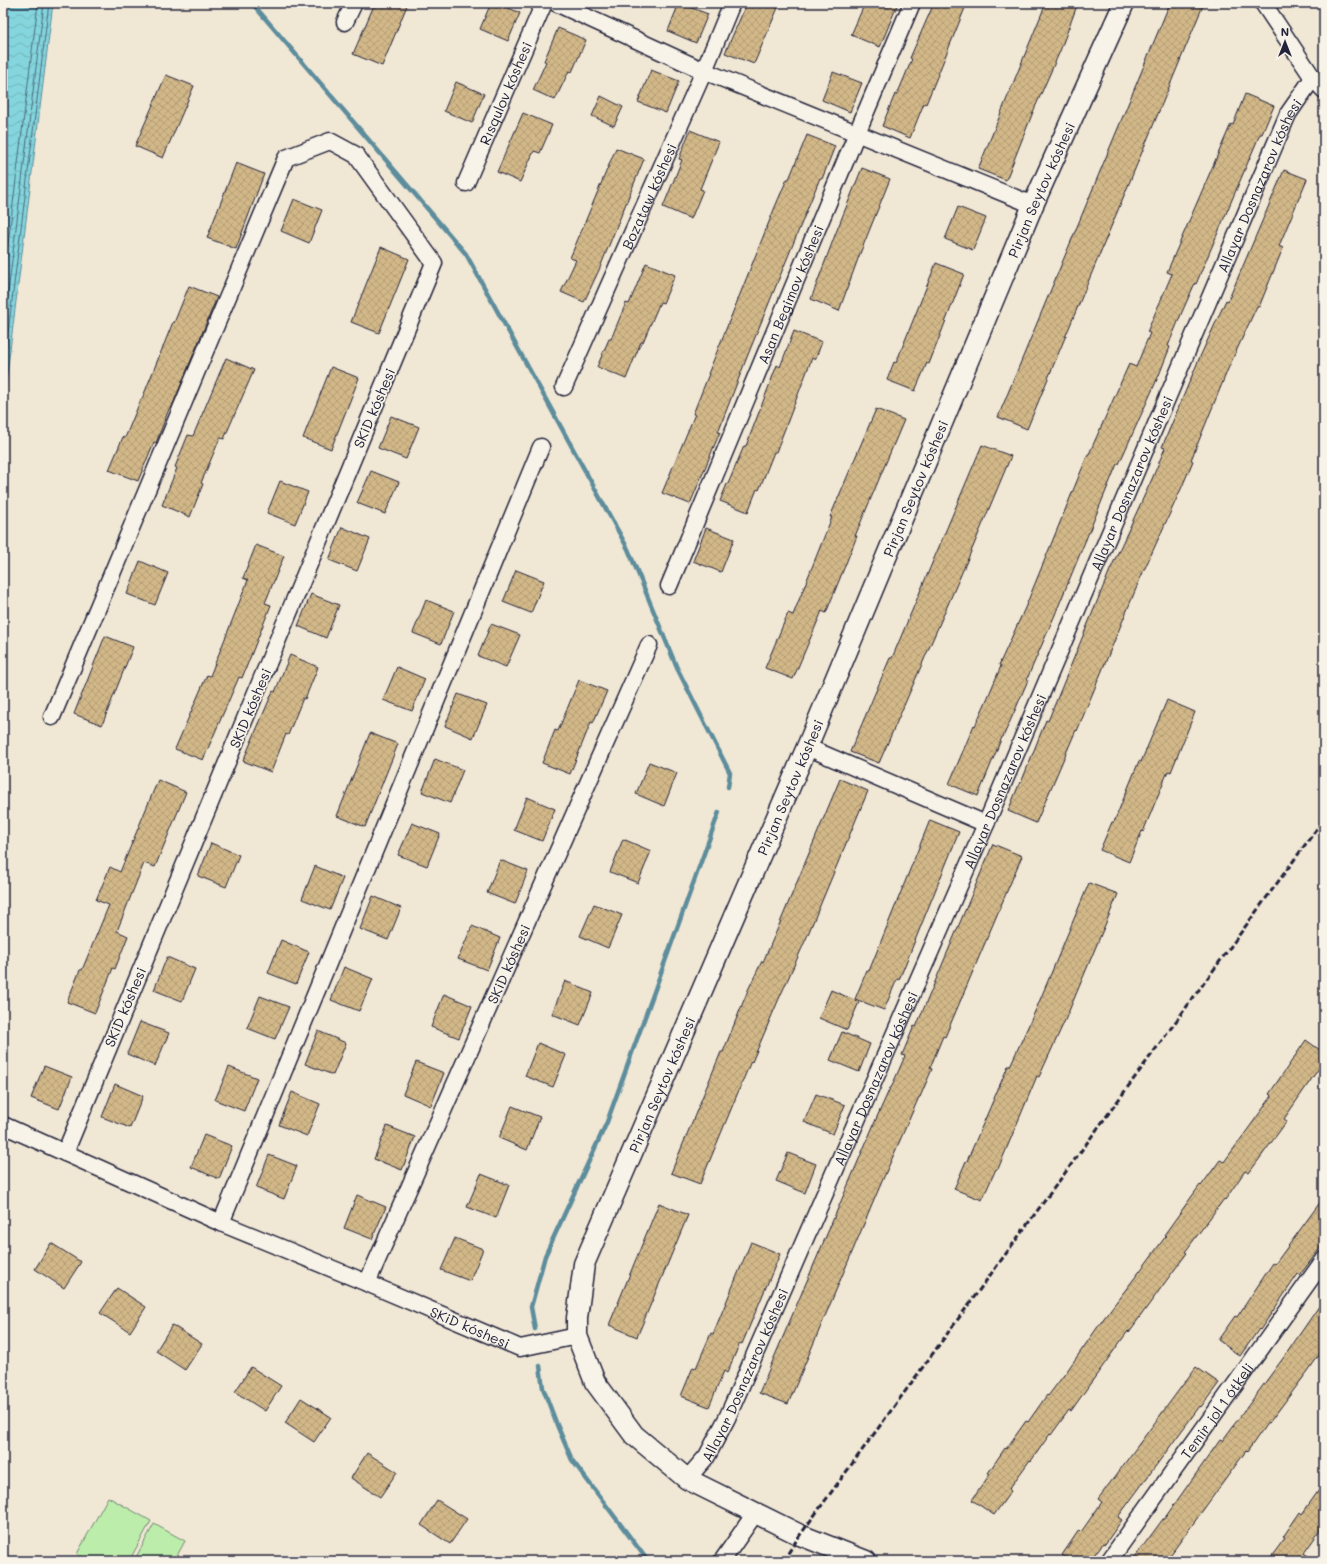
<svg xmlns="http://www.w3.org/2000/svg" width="1327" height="1564" font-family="Mali,sans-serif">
<defs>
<pattern id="water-waves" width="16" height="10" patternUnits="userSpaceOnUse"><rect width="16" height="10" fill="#84d5dd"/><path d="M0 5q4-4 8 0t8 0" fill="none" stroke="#72b7bf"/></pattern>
<pattern id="building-cross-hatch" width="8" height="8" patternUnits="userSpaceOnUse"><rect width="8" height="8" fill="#d2b888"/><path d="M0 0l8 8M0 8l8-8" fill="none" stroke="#b49e76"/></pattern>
</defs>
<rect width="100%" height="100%" fill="#f0e7d5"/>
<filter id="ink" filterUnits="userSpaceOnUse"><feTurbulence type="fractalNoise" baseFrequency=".025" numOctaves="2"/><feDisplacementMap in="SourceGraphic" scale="8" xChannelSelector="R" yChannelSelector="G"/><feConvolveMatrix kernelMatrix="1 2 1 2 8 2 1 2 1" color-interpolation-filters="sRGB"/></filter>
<g filter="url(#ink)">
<g fill="#bdedab" stroke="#708873">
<path d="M 108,1497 L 151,1521 L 129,1561 L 89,1561 L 77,1554 Z"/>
<path d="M 154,1524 L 185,1541 L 174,1561 L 134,1561 Z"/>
</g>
<path fill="url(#water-waves)" stroke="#5d8d9c" d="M 6,3 L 53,3 L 3,406 L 3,22 Z"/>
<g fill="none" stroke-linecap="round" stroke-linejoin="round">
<g stroke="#496a7c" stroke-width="1">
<path d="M 3,284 L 38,3"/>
<path d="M 3,333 L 44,3"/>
<path d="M 3,373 L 49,3"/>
</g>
<g stroke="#5d8d9c" stroke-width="4.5">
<path d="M 252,3 L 466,254 L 628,549 L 677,668 L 730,773 L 728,787"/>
<path d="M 535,1329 L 531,1307 L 545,1256 L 607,1122 L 719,812"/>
<path d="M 540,1366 L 543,1388 L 557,1425 L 572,1460 L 648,1561"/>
</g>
</g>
<g fill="url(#building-cross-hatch)" stroke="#22223b">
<path d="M 375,3 L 408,3 L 382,66 L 353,54 Z"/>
<path d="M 491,3 L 497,3 L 520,13 L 508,41 L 480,29 Z"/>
<path d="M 679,3 L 708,14 L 696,43 L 668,31 Z"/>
<path d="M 747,3 L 780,3 L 754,64 L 725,53 Z"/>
<path d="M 865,3 L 898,3 L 880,47 L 851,35 Z"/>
<path d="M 934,3 L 967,3 L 926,104 L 924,103 L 910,138 L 882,126 L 895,94 L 897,95 L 912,59 L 910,58 Z"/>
<path d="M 1046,3 L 1078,3 L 1060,51 L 1033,112 L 1006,180 L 978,169 Z"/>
<path d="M 1170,3 L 1204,3 L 1027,429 L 998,417 Z"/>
<path d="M 558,28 L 586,40 L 572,72 L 569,71 L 555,100 L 533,90 L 546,62 L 544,61 Z"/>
<path d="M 651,70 L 679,81 L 666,113 L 638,102 Z"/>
<path d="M 833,72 L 862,83 L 850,112 L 822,100 Z"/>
<path d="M 166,75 L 194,86 L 163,158 L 135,146 Z"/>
<path d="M 456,82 L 484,94 L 472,123 L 444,111 Z"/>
<path d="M 1245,94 L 1274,106 L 1262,134 L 1260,134 L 1196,284 L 1195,283 L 1182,312 L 1168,346 L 1170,347 L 1159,375 L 1119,464 L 1117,464 L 1054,617 L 1027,679 L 1028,680 L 1016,708 L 1003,737 L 1002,737 L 978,796 L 949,784 L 974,725 L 975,726 L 988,697 L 1001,666 L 999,665 L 1025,608 L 1088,454 L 1089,454 L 1129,364 L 1136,367 L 1150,333 L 1147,332 L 1172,274 L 1167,272 L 1231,124 L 1233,125 Z"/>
<path d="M 601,96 L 623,107 L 614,126 L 592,116 Z"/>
<path d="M 523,113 L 552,125 L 540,153 L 534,151 L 520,182 L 497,172 Z"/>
<path d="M 690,130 L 719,142 L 700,189 L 703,190 L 691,219 L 663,207 L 682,160 L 679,159 Z"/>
<path d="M 807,135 L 835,146 L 822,179 L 820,178 L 747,357 L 718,432 L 720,432 L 690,504 L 662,493 L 695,414 L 693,414 L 709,374 L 708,374 L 775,207 L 787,179 L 789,179 Z"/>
<path d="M 616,148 L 644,159 L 599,270 L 584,302 L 561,292 L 576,260 L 570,258 Z"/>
<path d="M 236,163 L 264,174 L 236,249 L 207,238 Z"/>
<path d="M 862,168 L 890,179 L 859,256 L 839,311 L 811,299 L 835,235 Z"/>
<path d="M 1284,170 L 1307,179 L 1279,246 L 1283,248 L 1259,307 L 1257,306 L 1228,369 L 1191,460 L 1193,461 L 1181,489 L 1140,579 L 1077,731 L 1076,730 L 1036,823 L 1008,811 L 1020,782 L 1021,783 L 1046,720 L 1048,721 L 1110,570 L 1152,479 L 1165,448 L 1162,447 L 1199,359 L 1226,300 L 1228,301 Z"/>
<path d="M 294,199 L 322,210 L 309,243 L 281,231 Z"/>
<path d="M 958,207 L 986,218 L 973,250 L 945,239 Z"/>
<path d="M 381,247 L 409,259 L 379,333 L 351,322 Z"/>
<path d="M 646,263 L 675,275 L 663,303 L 660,302 L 643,342 L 641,342 L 626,379 L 597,367 L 609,339 L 611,339 L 626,303 L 629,304 Z"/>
<path d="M 936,263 L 964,274 L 929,364 L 927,363 L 915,391 L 887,380 L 894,362 L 896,363 Z"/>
<path d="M 189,286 L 217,297 L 171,409 L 169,409 L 156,443 L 154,442 L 138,481 L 109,470 L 123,437 L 125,438 L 141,399 L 142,399 L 173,322 L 174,323 Z"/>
<path d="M 794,331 L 822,342 L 815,360 L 812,358 L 776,452 L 774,452 L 759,490 L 757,489 L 748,512 L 720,501 L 727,484 L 728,484 L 744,446 L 746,446 L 777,365 L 780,367 Z"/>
<path d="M 226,358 L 254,370 L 224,439 L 220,438 L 201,483 L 203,484 L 190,517 L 162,505 L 177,468 L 175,467 L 188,435 L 193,436 Z"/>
<path d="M 331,367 L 359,378 L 331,449 L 303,438 Z"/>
<path d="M 876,409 L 904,420 L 855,536 L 857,536 L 826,613 L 822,611 L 793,679 L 765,668 L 788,613 L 793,615 L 832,517 L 830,517 Z"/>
<path d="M 391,416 L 419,427 L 406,459 L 378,448 Z"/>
<path d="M 982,445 L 1011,456 L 973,547 L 879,763 L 850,752 L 890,658 L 892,658 Z"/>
<path d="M 371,471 L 399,482 L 385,514 L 357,503 Z"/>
<path d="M 280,481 L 308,492 L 295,524 L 267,513 Z"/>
<path d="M 342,527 L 370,539 L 357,571 L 329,560 Z"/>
<path d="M 706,528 L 734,539 L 721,572 L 693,561 Z"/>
<path d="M 256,545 L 284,556 L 265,603 L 271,605 L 242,678 L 239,677 L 203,760 L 175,749 L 207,675 L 210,676 L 230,626 L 248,580 L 243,578 Z"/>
<path d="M 140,561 L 168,573 L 155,605 L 127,594 Z"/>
<path d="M 516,570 L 544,581 L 531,613 L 503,602 Z"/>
<path d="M 311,594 L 339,605 L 326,638 L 298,626 Z"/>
<path d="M 426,600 L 454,611 L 441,644 L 413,633 Z"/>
<path d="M 491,624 L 520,635 L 506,667 L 478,656 Z"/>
<path d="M 105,636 L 133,647 L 102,725 L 74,714 Z"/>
<path d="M 290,655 L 318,667 L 305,699 L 303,698 L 288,735 L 286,734 L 271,772 L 243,761 L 273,691 L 275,692 Z"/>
<path d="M 397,667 L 425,679 L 412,711 L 383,700 Z"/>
<path d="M 579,680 L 607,691 L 593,723 L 591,722 L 570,774 L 542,763 L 555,730 L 558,731 Z"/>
<path d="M 458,694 L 487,705 L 473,738 L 445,726 Z"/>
<path d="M 1167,700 L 1195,712 L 1171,772 L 1168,771 L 1143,832 L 1142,831 L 1129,862 L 1100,850 L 1112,822 L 1114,822 L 1139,761 L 1141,762 Z"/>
<path d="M 370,733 L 398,744 L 365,827 L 337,816 Z"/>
<path d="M 435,759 L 463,770 L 450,803 L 422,792 Z"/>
<path d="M 649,762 L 677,773 L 664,806 L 636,794 Z"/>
<path d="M 840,779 L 868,791 L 806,939 L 778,1001 L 752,1062 L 751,1061 L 700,1184 L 671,1173 L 721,1052 L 723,1052 L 748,990 L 762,961 L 763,962 L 777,930 Z"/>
<path d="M 158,780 L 186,792 L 155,867 L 144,863 L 117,931 L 128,936 L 115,969 L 113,968 L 95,1013 L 67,1002 L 80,970 L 82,970 L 109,905 L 96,900 L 110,867 L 120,872 Z"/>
<path d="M 527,797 L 555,809 L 542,841 L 514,830 Z"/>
<path d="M 930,820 L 959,832 L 899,980 L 897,979 L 884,1010 L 855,999 L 867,970 L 869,971 Z"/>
<path d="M 412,823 L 440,834 L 427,866 L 398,855 Z"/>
<path d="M 623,839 L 651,851 L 638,883 L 610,872 Z"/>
<path d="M 211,843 L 239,855 L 226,887 L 198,876 Z"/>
<path d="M 993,844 L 1022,856 L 945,1037 L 943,1036 L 930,1068 L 932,1069 L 920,1097 L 919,1097 L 880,1186 L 788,1404 L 759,1393 L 877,1117 L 890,1088 L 891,1088 L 905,1056 L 902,1055 L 914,1026 L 916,1027 Z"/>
<path d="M 500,860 L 528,871 L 515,904 L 487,893 Z"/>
<path d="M 315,866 L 343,878 L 330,910 L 302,899 Z"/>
<path d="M 1089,883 L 1118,894 L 1066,1018 L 1039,1077 L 1037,1076 L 998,1169 L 996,1169 L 982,1200 L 954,1189 L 966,1161 L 967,1161 L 1008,1066 L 1010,1066 L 1037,1007 Z"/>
<path d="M 373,896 L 401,908 L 388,940 L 360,929 Z"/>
<path d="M 594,904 L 622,915 L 608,948 L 580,936 Z"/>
<path d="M 472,926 L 500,938 L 487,970 L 458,959 Z"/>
<path d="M 281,940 L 309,952 L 296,984 L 268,973 Z"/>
<path d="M 167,957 L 195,969 L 182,1001 L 154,990 Z"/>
<path d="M 344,967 L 373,979 L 359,1011 L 331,1000 Z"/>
<path d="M 565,981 L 593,993 L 580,1025 L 552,1014 Z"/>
<path d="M 831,990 L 859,1002 L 847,1030 L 819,1018 Z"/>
<path d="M 444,994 L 472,1006 L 459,1038 L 431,1027 Z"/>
<path d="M 260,996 L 289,1007 L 275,1039 L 247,1028 Z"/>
<path d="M 140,1022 L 169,1033 L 155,1066 L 127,1054 Z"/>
<path d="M 318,1031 L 346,1043 L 333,1075 L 305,1064 Z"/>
<path d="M 842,1032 L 870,1044 L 859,1072 L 830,1060 Z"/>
<path d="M 1306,1040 L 1324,1053 L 1324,1061 L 1284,1119 L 1287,1121 L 1249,1173 L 1245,1171 L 1225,1200 L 1224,1199 L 1185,1252 L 1187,1253 L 1169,1277 L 1129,1332 L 1128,1331 L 1090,1384 L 1071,1411 L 1069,1410 L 1051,1435 L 1050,1434 L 1031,1461 L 1030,1460 L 1009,1489 L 1011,1491 L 994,1515 L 972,1500 L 990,1474 L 988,1473 L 1005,1448 L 1006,1449 L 1026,1421 L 1028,1422 L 1047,1395 L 1048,1396 L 1067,1371 L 1104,1318 L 1146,1263 L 1166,1236 L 1164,1235 L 1200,1185 L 1201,1186 L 1220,1160 L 1224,1162 L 1272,1096 L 1269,1094 Z"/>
<path d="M 538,1043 L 566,1055 L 553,1087 L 525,1076 Z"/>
<path d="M 416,1062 L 444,1073 L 431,1106 L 403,1094 Z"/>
<path d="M 44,1066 L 72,1077 L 59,1109 L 31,1098 Z"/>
<path d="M 229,1067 L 257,1078 L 244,1111 L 215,1100 Z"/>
<path d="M 115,1084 L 143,1096 L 130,1128 L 102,1117 Z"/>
<path d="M 292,1092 L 320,1104 L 307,1136 L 279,1125 Z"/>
<path d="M 816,1094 L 845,1105 L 833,1134 L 804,1122 Z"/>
<path d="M 512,1106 L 540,1117 L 527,1150 L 499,1138 Z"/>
<path d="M 387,1126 L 415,1137 L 402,1170 L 374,1159 Z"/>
<path d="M 204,1135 L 232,1146 L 219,1179 L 191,1167 Z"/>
<path d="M 788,1153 L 816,1164 L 805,1193 L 776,1181 Z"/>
<path d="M 269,1155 L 297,1166 L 284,1199 L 256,1188 Z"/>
<path d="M 481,1174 L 509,1185 L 496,1218 L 467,1207 Z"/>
<path d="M 357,1195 L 386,1207 L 372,1239 L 344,1228 Z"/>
<path d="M 1324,1197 L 1324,1243 L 1300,1275 L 1298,1274 L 1260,1330 L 1259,1329 L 1240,1356 L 1218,1340 L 1235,1316 L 1237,1317 L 1273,1263 L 1275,1264 Z"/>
<path d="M 659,1203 L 688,1215 L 637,1337 L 609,1325 Z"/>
<path d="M 455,1238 L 483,1249 L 470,1281 L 441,1270 Z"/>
<path d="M 751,1242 L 780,1254 L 742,1344 L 740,1343 L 727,1373 L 724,1371 L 709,1407 L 681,1396 L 693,1367 L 696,1368 L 711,1333 L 713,1334 Z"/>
<path d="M 51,1243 L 81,1262 L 64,1288 L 35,1269 Z"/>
<path d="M 117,1288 L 146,1307 L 130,1332 L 100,1313 Z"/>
<path d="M 1324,1299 L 1324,1348 L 1308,1371 L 1269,1423 L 1268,1422 L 1247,1452 L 1246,1451 L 1166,1561 L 1132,1561 L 1163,1519 L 1164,1519 L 1220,1440 L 1222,1441 L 1284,1357 Z"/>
<path d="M 172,1325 L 202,1344 L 185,1370 L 156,1351 Z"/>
<path d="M 251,1367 L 281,1386 L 265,1411 L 235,1392 Z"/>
<path d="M 1196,1367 L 1219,1383 L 1201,1407 L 1200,1406 L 1118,1517 L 1122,1520 L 1105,1544 L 1103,1543 L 1090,1561 L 1071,1561 L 1062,1555 L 1079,1530 L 1081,1532 L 1102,1502 L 1098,1499 L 1116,1475 Z"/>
<path d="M 301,1398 L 331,1417 L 314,1442 L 285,1423 Z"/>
<path d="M 367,1453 L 397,1472 L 380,1497 L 351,1478 Z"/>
<path d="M 1324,1483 L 1324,1525 L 1304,1553 L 1315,1561 L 1268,1561 L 1285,1538 L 1283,1537 L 1300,1512 L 1302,1514 Z"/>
<path d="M 437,1500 L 467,1519 L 450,1544 L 421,1525 Z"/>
</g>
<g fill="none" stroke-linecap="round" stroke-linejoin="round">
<defs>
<g id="minor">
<path d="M 556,3 L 704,71 L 1033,205"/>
<path d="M 1263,3 L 1313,78 L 1324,90"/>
<path d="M 345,22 L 354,3"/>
<path id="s1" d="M 466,183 L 544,3"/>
<path id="s2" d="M 564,387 L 704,71 L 732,3"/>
<path id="s3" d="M 669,586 L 857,133 L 912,3"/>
<path d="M 52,717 L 286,158 L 330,141 L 356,155 L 434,263 L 65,1153"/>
<path d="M 807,747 L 986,824"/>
<path id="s4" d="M 3,1125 L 221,1223 L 367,1283 L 520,1348 L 577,1336"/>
<path d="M 221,1223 L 541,447"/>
<path id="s5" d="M 367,1283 L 649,645"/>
<path id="s6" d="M 687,1479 L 707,1456 L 727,1418 L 986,824 L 1288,114 L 1313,78"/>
<path d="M 722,1561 L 756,1512"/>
<path id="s7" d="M 1109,1561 L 1324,1260"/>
</g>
<g id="major">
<path id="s8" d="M 866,1561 L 800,1535 L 687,1479 L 634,1435 L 595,1382 L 577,1336 L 577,1318 L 584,1264 L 807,747 L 1033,205 L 1124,3"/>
</g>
</defs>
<use href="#minor" stroke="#22223b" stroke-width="19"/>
<use href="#major" stroke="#22223b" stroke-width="23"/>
<use href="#minor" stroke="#f7f3e8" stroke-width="16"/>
<use href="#major" stroke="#f7f3e8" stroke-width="20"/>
<path stroke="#22223b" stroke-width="3" stroke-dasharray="6 3" stroke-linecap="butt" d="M 783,1561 L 800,1535 L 1324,819"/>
</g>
</g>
<g text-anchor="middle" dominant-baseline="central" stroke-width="3.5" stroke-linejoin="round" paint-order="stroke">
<g font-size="14" fill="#22223b" stroke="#f7f3e8">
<text stroke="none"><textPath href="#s1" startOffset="98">Rısqulov kóshesi</textPath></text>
<text stroke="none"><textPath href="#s6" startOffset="1416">Allayar Dosnazarov kóshesi</textPath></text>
<text stroke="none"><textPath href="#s8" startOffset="1621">Pirjan Seytov kóshesi</textPath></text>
<text stroke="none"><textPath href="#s2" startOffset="209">Bozataw kóshesi</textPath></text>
<text stroke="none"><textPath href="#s3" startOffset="316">Asan Begimov kóshesi</textPath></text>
<text transform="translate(374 408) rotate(-67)">SKiD kóshesi</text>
<text stroke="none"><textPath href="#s6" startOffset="1092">Allayar Dosnazarov kóshesi</textPath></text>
<text stroke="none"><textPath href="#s8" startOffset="1297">Pirjan Seytov kóshesi</textPath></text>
<text transform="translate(250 708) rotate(-67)">SKiD kóshesi</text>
<text stroke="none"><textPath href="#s6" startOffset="768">Allayar Dosnazarov kóshesi</textPath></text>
<text stroke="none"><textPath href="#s8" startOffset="973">Pirjan Seytov kóshesi</textPath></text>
<text stroke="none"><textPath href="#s5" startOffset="349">SKiD kóshesi</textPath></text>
<text transform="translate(125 1007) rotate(-67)">SKiD kóshesi</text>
<text stroke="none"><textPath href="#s6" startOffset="444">Allayar Dosnazarov kóshesi</textPath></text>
<text stroke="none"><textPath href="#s8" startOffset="649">Pirjan Seytov kóshesi</textPath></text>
<text stroke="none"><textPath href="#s4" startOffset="509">SKiD kóshesi</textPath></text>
<text stroke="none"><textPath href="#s6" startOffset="120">Allayar Dosnazarov kóshesi</textPath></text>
<text stroke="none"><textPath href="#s7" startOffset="185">Temir jol 1 ótkeli</textPath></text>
</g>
</g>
<rect width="1327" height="1564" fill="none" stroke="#f7f3e8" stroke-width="16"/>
<rect x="8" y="8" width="1311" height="1548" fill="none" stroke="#22223b" stroke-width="1.5" filter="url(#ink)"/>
<g transform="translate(1285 42)" stroke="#f7f3e8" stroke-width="3" paint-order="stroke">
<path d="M0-3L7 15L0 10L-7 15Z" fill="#22223b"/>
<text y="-6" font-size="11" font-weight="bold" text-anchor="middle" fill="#22223b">N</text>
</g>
</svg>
